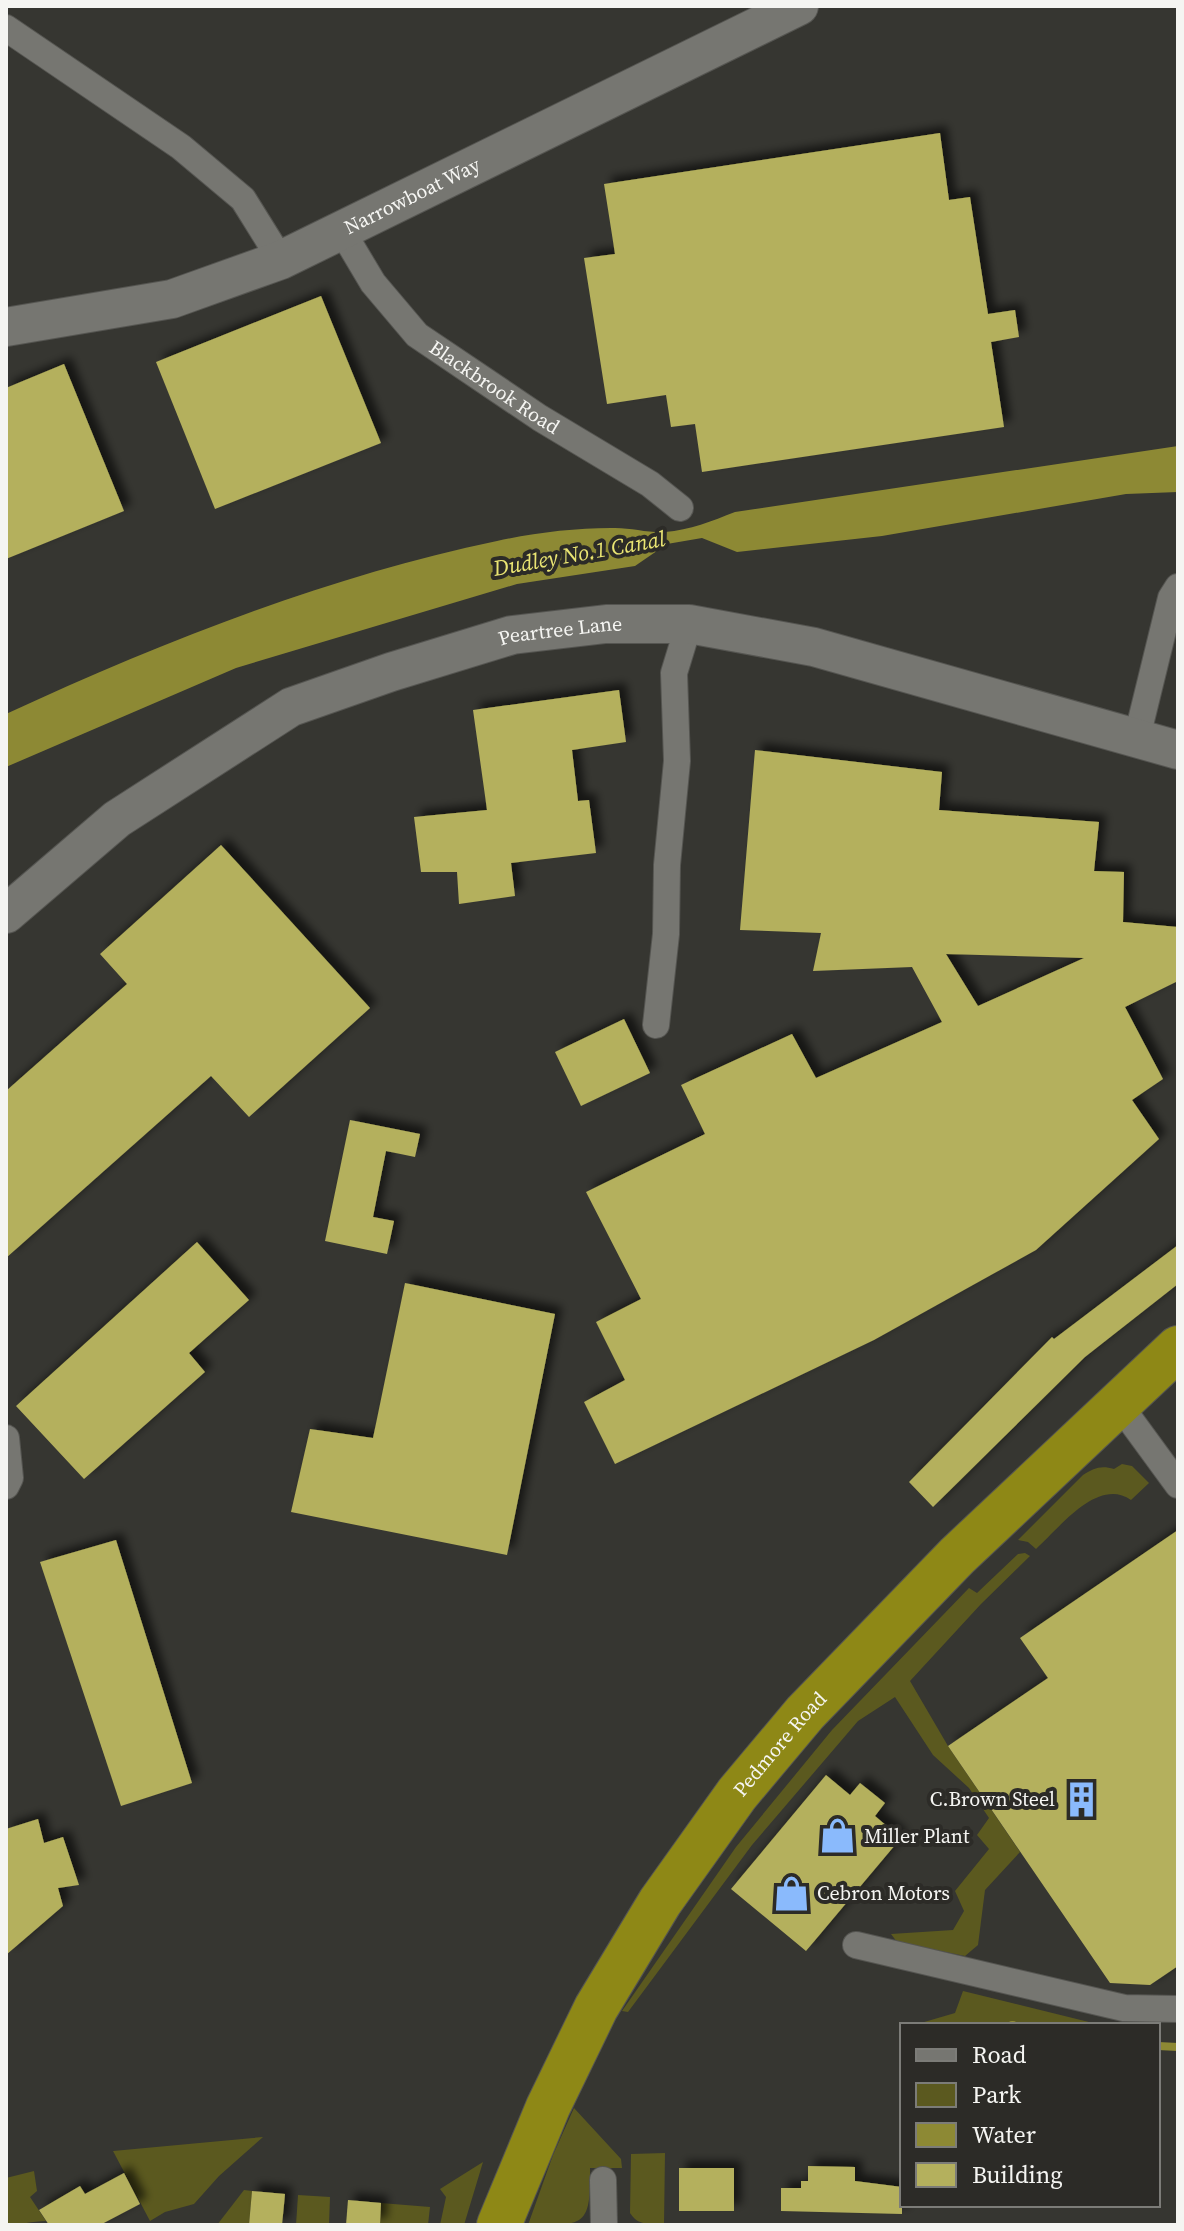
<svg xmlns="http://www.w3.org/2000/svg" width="1184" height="2231" font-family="'Source Serif 4',serif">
<defs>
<filter id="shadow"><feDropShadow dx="7" dy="-7" stdDeviation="4" flood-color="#0009"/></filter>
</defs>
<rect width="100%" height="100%" fill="#363631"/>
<g fill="#5b591f">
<path d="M 1122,1464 L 1132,1466 L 1149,1483 L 1131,1500 C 1098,1477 1060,1527 1036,1549 L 1028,1542 L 1018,1540 L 1083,1475 C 1094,1468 1101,1465 1114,1469 Z"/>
<path d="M 1025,1553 L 1030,1556 L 981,1604 L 910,1681 L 948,1746 L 1020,1852 L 985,1890 L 978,1945 L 965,1956 L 897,1942 L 891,1934 L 953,1930 L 964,1911 L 955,1891 L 989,1849 L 977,1835 L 989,1818 L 969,1788 L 933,1755 L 895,1697 L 858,1721 L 752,1845 L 628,2012 L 622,2011 L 736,1847 L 832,1730 L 969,1588 L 977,1593 L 1018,1554 Z"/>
<path d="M 963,1991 L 1101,2025 L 914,2025 L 955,2013 Z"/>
<path d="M 574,2108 L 621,2159 L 622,2168 L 590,2168 C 591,2228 584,2225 528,2225 L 553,2155 Z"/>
<path d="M 263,2137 L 219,2176 L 194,2204 L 165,2212 L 150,2221 L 113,2151 Z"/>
<path d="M 665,2153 L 664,2224 C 650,2224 638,2226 630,2213 L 631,2154 Z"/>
<path d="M 483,2162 L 464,2225 L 440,2225 L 446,2197 L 440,2189 Z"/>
<path d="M 34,2171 L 37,2191 L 30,2197 L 46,2221 C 32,2221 21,2225 6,2225 L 6,2178 Z"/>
<path d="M 244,2190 L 252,2191 L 249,2225 L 217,2225 Z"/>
<path d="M 298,2195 L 330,2197 L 329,2225 L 296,2225 Z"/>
<path d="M 381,2203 L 430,2207 L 428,2225 L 380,2225 Z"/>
</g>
<path fill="#8d8934" d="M 1178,446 L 1178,492 L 1126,494 L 882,536 L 737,552 L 702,538 L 667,544 L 635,566 L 517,584 L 236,668 L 6,767 L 6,714 C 164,641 326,577 497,541 C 533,533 574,528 611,528 C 629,527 647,533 665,532 C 690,530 712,521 735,512 Z"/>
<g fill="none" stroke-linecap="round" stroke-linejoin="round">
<g stroke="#8d8934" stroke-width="8">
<path d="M 1012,2025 L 1013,2025"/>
<path d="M 1158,2046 L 1178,2047"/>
</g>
</g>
<g fill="#b4b05d" fill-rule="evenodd" filter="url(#shadow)">
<path d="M 940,133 L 949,200 L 970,197 L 988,314 L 1015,310 L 1019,337 L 991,342 L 1004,427 L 702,472 L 695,424 L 671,427 L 666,395 L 607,404 L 584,258 L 615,254 L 604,184 Z"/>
<path d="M 321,296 L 381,443 L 215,509 L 156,362 Z"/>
<path d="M 64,364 L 124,511 L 6,559 L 6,388 Z"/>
<path d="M 619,690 L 626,742 L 572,750 L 578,801 L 589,800 L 596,853 L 511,863 L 515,896 L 459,904 L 457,872 L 421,872 L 414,817 L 487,810 L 473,710 Z"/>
<path d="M 755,750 L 942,772 L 939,810 L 1099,822 L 1094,871 L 1124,872 L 1123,922 L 1178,927 L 1178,981 L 1125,1007 L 1163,1079 L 1132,1100 L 1159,1139 L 1036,1250 L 874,1340 L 615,1464 L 584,1402 L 625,1380 L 596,1322 L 641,1299 L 586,1192 L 705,1134 L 681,1085 L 792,1034 L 816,1078 L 942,1022 L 912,967 L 813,971 L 821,933 L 740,930 ZM 946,954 L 1084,958 L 978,1006 Z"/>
<path d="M 221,845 L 370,1008 L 249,1117 L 211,1076 L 6,1258 L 6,1091 L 127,984 L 100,954 Z"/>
<path d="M 624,1019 L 650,1073 L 581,1106 L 555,1052 Z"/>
<path d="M 350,1120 L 420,1134 L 415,1157 L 386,1151 L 373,1217 L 394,1221 L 387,1254 L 325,1241 Z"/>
<path d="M 197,1242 L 249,1300 L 189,1353 L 205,1372 L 84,1479 L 16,1406 Z"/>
<path d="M 1178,1245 L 1178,1284 L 1085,1357 L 933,1507 L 909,1482 L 1052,1337 L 1054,1339 Z"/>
<path d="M 405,1283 L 555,1314 L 507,1555 L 291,1512 L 310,1429 L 373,1438 Z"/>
<path d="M 1178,1530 L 1178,1966 L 1150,1985 L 1110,1983 L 948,1746 L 1048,1678 L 1020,1638 Z"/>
<path d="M 116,1540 L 192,1783 L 121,1806 L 40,1562 Z"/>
<path d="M 826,1775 L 850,1795 L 860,1783 L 885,1803 L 875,1816 L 901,1838 L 806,1951 L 731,1889 Z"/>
<path d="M 38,1819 L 44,1843 L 63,1837 L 79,1885 L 58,1888 L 63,1906 L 6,1955 L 6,1829 Z"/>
<path d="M 808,2166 L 855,2167 L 855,2181 L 902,2187 L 902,2214 L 781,2211 L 781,2188 L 801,2188 L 801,2181 L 808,2181 Z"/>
<rect x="679" y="2168" width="55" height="43"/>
<path d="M 124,2173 L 140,2204 L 100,2225 L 49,2225 L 39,2210 L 80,2186 L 85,2194 Z"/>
<path d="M 252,2191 L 285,2194 L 282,2225 L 249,2225 Z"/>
<path d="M 348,2200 L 381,2203 L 380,2225 L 346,2225 Z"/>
</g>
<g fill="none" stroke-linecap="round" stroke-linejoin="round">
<defs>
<g id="street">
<path d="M 6,28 L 181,147 L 243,199 L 281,260"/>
<path id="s1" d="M 342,231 L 373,283 L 417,335 L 540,418 L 650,484 L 680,508"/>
<path d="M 1137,737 L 1171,598 L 1178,587"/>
<path d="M 656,1025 L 666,934 L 667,865 L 677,761 L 674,673 L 689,624"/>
<path d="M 1118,1403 L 1178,1485"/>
<path d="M 6,1438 L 10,1478 L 6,1486"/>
<path d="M 856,1945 L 1124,2008 L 1178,2009"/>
<path d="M 603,2180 L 604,2225"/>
</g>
<g id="secondary">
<path id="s2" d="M 6,327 L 172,299 L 281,260 L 799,6"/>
<path id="s3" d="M 6,914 L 117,819 L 291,707 L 391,672 L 512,635 L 606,624 L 689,624 L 814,647 L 1178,750"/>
</g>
<g id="highway">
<path id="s4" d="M 499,2225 L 548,2107 L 596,2008 L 660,1902 L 737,1794 L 805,1713 L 957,1556 L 1178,1348"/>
</g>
</defs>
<use href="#street" stroke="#555551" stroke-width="28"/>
<use href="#secondary" stroke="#555551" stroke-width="40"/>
<use href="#highway" stroke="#555551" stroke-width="46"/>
<use href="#street" stroke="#767671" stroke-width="26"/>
<use href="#secondary" stroke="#767671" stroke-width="38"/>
<use href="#highway" stroke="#8e8816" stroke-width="44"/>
</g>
<defs>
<symbol id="building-bare" viewBox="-9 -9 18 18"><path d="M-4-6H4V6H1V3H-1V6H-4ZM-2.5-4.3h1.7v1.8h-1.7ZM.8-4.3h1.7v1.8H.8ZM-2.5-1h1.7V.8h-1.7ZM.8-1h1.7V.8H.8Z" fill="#8abafc" stroke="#2c2b27" stroke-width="2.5" paint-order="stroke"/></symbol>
<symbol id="shop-bare" viewBox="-9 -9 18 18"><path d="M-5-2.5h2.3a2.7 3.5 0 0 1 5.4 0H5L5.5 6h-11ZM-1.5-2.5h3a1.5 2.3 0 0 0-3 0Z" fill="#8abafc" stroke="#2c2b27" stroke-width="2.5" paint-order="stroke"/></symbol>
</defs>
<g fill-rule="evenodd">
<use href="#building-bare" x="1056" y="1774" width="51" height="51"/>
<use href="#shop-bare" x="812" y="1810" width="51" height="51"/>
<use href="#shop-bare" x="766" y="1868" width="51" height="51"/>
</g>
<g text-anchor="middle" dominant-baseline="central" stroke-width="8" stroke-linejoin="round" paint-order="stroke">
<g font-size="20" fill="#f5f5f2" stroke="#2c2b27">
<text stroke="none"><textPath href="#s2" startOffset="430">Narrowboat Way</textPath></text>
<text stroke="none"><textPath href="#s1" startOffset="222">Blackbrook Road</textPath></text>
<text stroke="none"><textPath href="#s3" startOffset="634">Peartree Lane</textPath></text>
<text stroke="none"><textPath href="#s4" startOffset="560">Pedmore Road</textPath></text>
</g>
<g font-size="20" fill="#f5f5f2" stroke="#2c2b27" text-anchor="start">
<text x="1055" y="1799" text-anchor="end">C.Brown Steel</text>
<text x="864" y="1836">Miller Plant</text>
<text x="817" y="1893">Cebron Motors</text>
</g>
<g font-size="22" font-style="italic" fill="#eae573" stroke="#2c2b27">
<text transform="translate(579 553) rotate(-10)">Dudley No.1 Canal</text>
</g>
</g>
<rect width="1184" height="2231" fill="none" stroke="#f5f5f2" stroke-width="16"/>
<rect x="900" y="2023" width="260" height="184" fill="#2c2b27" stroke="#7c7c78" stroke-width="2"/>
<rect x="916" y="2049" width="40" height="12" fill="#767671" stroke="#7c7c78" stroke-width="2"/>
<text x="972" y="2063" font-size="24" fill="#f5f5f2">Road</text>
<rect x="916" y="2083" width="40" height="24" fill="#5b591f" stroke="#7c7c78" stroke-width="2"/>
<text x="972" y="2103" font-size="24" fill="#f5f5f2">Park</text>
<rect x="916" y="2123" width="40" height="24" fill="#8d8934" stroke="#7c7c78" stroke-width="2"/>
<text x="972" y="2143" font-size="24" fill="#f5f5f2">Water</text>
<rect x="916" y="2163" width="40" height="24" fill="#b4b05d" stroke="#7c7c78" stroke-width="2"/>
<text x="972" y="2183" font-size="24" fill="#f5f5f2">Building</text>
</svg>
